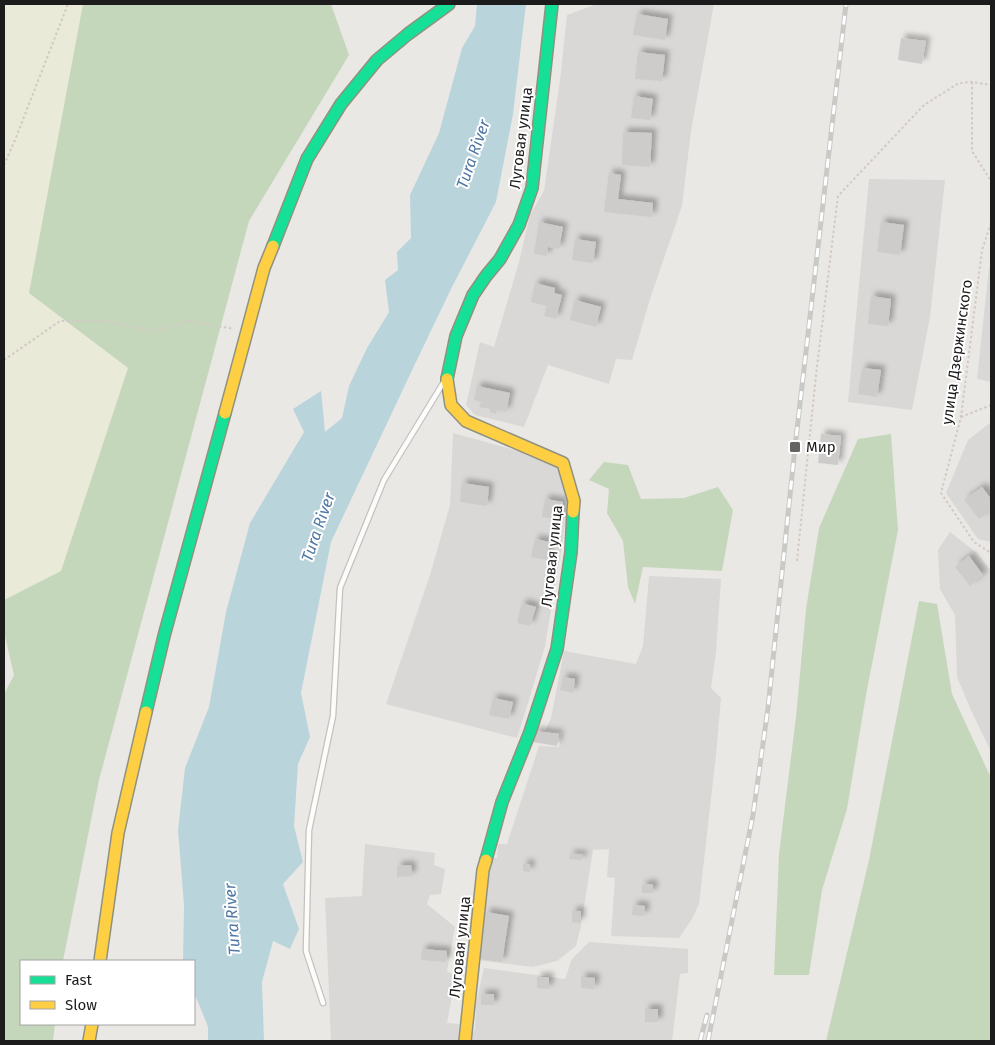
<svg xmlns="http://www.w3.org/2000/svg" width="995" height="1045" font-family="'Fira Sans',sans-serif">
<defs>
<filter id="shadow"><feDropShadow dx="4.5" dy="-4.5" stdDeviation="2.5" flood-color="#0004"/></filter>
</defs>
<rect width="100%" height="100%" fill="#eae8e5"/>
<g fill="#d9d8d6">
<path d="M 597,4 L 714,4 L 691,131 L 682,206 L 650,299 L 632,360 L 616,359 L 609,384 L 548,365 L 524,427 L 475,415 L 466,405 L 480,342 L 494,347 L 519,262 L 530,215 L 544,191 L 560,80 L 567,15 Z"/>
<path d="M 869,179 L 945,180 L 930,317 L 912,410 L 848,402 Z"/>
<path d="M 989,268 L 991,269 L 991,382 L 977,379 Z"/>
<path d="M 991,422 L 991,542 L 978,539 L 946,493 L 968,440 Z"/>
<path d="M 453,433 L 518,451 L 561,466 L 569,504 L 545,646 L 529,700 L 517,738 L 386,704 L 430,575 L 450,505 Z"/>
<path d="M 950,532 L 977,553 L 991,571 L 991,752 L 971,710 L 957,677 L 955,615 L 940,589 L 938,550 Z"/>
<path d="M 649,576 L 721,579 L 716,652 L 711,688 L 721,698 L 716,755 L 699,904 L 692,919 L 679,938 L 611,936 L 615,878 L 607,877 L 609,849 L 593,850 L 581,926 L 576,946 L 557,961 L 533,967 L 477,960 L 489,858 L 497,858 L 498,844 L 507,844 L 539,746 L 559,747 L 562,732 L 545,731 L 551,718 L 564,651 L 636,664 L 643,646 Z"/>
<path d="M 365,844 L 435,853 L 434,865 L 445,869 L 441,894 L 430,895 L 427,904 L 455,927 L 447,972 L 456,974 L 447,1023 L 459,1024 L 458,1041 L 331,1041 L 325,898 L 362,896 Z"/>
<path d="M 589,942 L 688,949 L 688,973 L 680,974 L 672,1041 L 470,1041 L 471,1034 L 475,1030 L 476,1003 L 484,968 L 565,979 L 572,959 Z"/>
</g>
<path fill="#e9ead8" d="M 4,4 L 83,4 L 29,293 L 128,368 L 61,571 L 4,600 Z"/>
<g fill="#c5d7bb">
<path d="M 83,4 L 331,4 L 349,55 L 249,221 L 99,780 L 63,961 L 21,961 L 21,1024 L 55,1024 L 53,1041 L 4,1041 L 4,694 L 14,675 L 4,632 L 4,600 L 61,571 L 128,368 L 29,293 Z"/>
<path d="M 891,434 L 898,530 L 866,695 L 847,809 L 822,890 L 809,975 L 774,975 L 779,854 L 796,717 L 806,609 L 819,528 L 858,439 Z"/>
<path d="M 604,462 L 628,465 L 641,499 L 684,498 L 718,487 L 733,510 L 722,571 L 643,567 L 635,604 L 628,587 L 623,541 L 607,513 L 609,489 L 589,480 Z"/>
<path d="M 919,601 L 937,604 L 952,694 L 991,778 L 991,1041 L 826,1041 L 869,860 Z"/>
</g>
<path fill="#bad4dc" d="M 477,4 L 526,4 L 513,114 L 496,202 L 452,287 L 415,364 L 331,542 L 301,693 L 310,737 L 298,764 L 294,826 L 303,862 L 283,884 L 299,929 L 290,949 L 273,941 L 262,982 L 264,1041 L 208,1041 L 208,1027 L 194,992 L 194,961 L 183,961 L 184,905 L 178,830 L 185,768 L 209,707 L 226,612 L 250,523 L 304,432 L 293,409 L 321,391 L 325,432 L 342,418 L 349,386 L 367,348 L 389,312 L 385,280 L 398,270 L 397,252 L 411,238 L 410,195 L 439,133 L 462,48 L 475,26 Z"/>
<g fill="#ceccca" filter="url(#shadow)">
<path d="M 637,14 L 668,19 L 665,40 L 633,35 Z"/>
<path d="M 901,38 L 926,41 L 922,64 L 898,60 Z"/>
<path d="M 638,52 L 665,55 L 662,81 L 635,79 Z"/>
<path d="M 634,96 L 653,99 L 650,120 L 631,118 Z"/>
<path d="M 623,132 L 652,133 L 650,167 L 622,165 Z"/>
<path d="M 609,173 L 621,175 L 618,199 L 653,203 L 652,217 L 604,212 Z"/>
<path d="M 539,222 L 563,227 L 559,249 L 548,247 L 547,256 L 534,254 Z"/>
<path d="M 881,222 L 904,225 L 900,255 L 877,252 Z"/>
<path d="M 575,239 L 596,242 L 593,263 L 572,260 Z"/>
<path d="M 535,283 L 555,288 L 554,293 L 562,295 L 556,319 L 544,316 L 547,306 L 531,302 Z"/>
<path d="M 871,296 L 891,299 L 888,326 L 868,324 Z"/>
<path d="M 575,300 L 601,307 L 596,327 L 570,320 Z"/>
<path d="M 862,368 L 881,370 L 877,397 L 858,394 Z"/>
<path d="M 477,386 L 510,393 L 506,412 L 497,410 L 496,414 L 490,412 L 490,409 L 479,407 L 481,402 L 474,400 Z"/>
<path d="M 821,434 L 841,436 L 838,465 L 818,463 Z"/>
<path d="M 462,483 L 489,487 L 487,506 L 460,502 Z"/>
<path d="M 982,487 L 991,499 L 991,510 L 979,519 L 964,500 Z"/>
<path d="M 545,499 L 563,502 L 561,520 L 542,517 Z"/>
<path d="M 535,539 L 550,542 L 547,560 L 531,557 Z"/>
<path d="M 969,556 L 983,575 L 970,586 L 955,567 Z"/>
<path d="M 522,603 L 536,607 L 530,626 L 517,623 Z"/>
<path d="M 563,677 L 575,679 L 573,693 L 560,690 Z"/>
<path d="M 493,698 L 513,702 L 509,719 L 489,715 Z"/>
<path d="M 534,731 L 559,734 L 557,746 L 533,742 Z"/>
<path d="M 570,854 L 583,855 L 582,860 L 569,859 Z"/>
<path d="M 523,864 L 530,864 L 530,872 L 523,871 Z"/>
<path d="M 411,865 L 412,876 L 397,877 L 397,866 Z"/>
<path d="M 653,884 L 653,893 L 642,893 L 642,885 Z"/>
<path d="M 633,905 L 645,906 L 644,916 L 632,915 Z"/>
<path d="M 572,911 L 581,911 L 580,923 L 572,922 Z"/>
<path d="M 486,912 L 509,916 L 502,962 L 479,959 Z"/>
<path d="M 422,949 L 447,951 L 446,962 L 421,960 Z"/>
<path d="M 537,977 L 549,977 L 549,989 L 537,988 Z"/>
<path d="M 581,977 L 595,978 L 594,989 L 581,988 Z"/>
<rect x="481" y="994" width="13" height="11"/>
<rect x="645" y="1009" width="13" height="13"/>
</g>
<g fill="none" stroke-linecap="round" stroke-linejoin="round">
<defs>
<path id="lane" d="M 323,1003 L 306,951 L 309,830 L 333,716 L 340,588 L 384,480 L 445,380"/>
<g id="fast">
<path d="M 273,246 L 307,159 L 341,104 L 377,60 L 408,34 L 449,4"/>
<path d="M 447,379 L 456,336 L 473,295 L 486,276 L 500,259 L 519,225 L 532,188 L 552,4"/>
<path d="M 146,712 L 164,636 L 225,413"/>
<path d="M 486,860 L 502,802 L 530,732 L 557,649 L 571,552 L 573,512"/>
</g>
<g id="slow">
<path d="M 447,379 L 451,405 L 466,421 L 563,463 L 574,501 L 573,512"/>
<path d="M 225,413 L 264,268 L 273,246"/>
<path d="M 100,961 L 118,833 L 146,712"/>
<path d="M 89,1041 L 92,1024"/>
<path d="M 465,1041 L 483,870 L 486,860"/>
</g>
</defs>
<use href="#lane" stroke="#c3c2c1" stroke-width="7"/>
<use href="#fast" stroke="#90927e" stroke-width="14"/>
<use href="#slow" stroke="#90927e" stroke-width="14"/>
<g stroke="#d4c8c5" stroke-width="2" stroke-dasharray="2.5 2.5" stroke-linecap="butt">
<path d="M 972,82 L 972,151 L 991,181"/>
<path d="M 4,165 L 15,140 L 68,4"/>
<path d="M 991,223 L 982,250 L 961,417 L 941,493 L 974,542 L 991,553"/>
<path d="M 4,360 L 60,321 L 103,321 L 154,331 L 190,321 L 234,329"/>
<path d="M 961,417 L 991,405"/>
<path d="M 797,561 L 816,375 L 838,196 L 924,105 L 959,83 L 972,82 L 991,85"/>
</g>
<use href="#lane" stroke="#fcfcfb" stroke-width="4.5"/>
<use href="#fast" stroke="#16e098" stroke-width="11"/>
<use href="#slow" stroke="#ffcf43" stroke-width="11"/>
<defs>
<g id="rail">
<path d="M 700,1041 L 707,1015"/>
<path d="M 708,1041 L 753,815 L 768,708 L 795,447 L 846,4"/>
</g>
</defs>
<use href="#rail" stroke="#c9c9c8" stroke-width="5"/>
<use href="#rail" stroke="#fff" stroke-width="3" stroke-dasharray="9" stroke-linecap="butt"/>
</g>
<rect fill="#646362" stroke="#fff" stroke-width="2" x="789" y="441" width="12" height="12" rx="2.5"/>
<g text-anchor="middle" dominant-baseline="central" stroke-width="4" stroke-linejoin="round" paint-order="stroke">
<g font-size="15" fill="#1c1c1c" stroke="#fff">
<text transform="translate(521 138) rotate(-83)">Луговая улица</text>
<text transform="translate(957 352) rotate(-82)">улица Дзержинского</text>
<text transform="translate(552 556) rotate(-84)">Луговая улица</text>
<text transform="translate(460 947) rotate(-84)">Луговая улица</text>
</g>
<g font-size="15" fill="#1c1c1c" stroke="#fff" text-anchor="start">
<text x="806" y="447">Мир</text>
</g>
<g font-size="16" font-style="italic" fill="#4f77a4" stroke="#fff">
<text transform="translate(473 154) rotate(-71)">Tura River</text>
<text transform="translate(318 527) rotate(-71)">Tura River</text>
<text transform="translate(232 919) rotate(-94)">Tura River</text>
</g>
</g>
<rect width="995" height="1045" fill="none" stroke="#1c1c1c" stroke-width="10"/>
<rect x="20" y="960" width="175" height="65" fill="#ffffff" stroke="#a4a4a4"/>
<rect x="30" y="976" width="25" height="8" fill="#16e098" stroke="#a4a4a4"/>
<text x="65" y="985" font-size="15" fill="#1c1c1c">Fast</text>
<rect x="30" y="1001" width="25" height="8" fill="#ffcf43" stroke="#a4a4a4"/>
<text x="65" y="1010" font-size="15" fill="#1c1c1c">Slow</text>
</svg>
